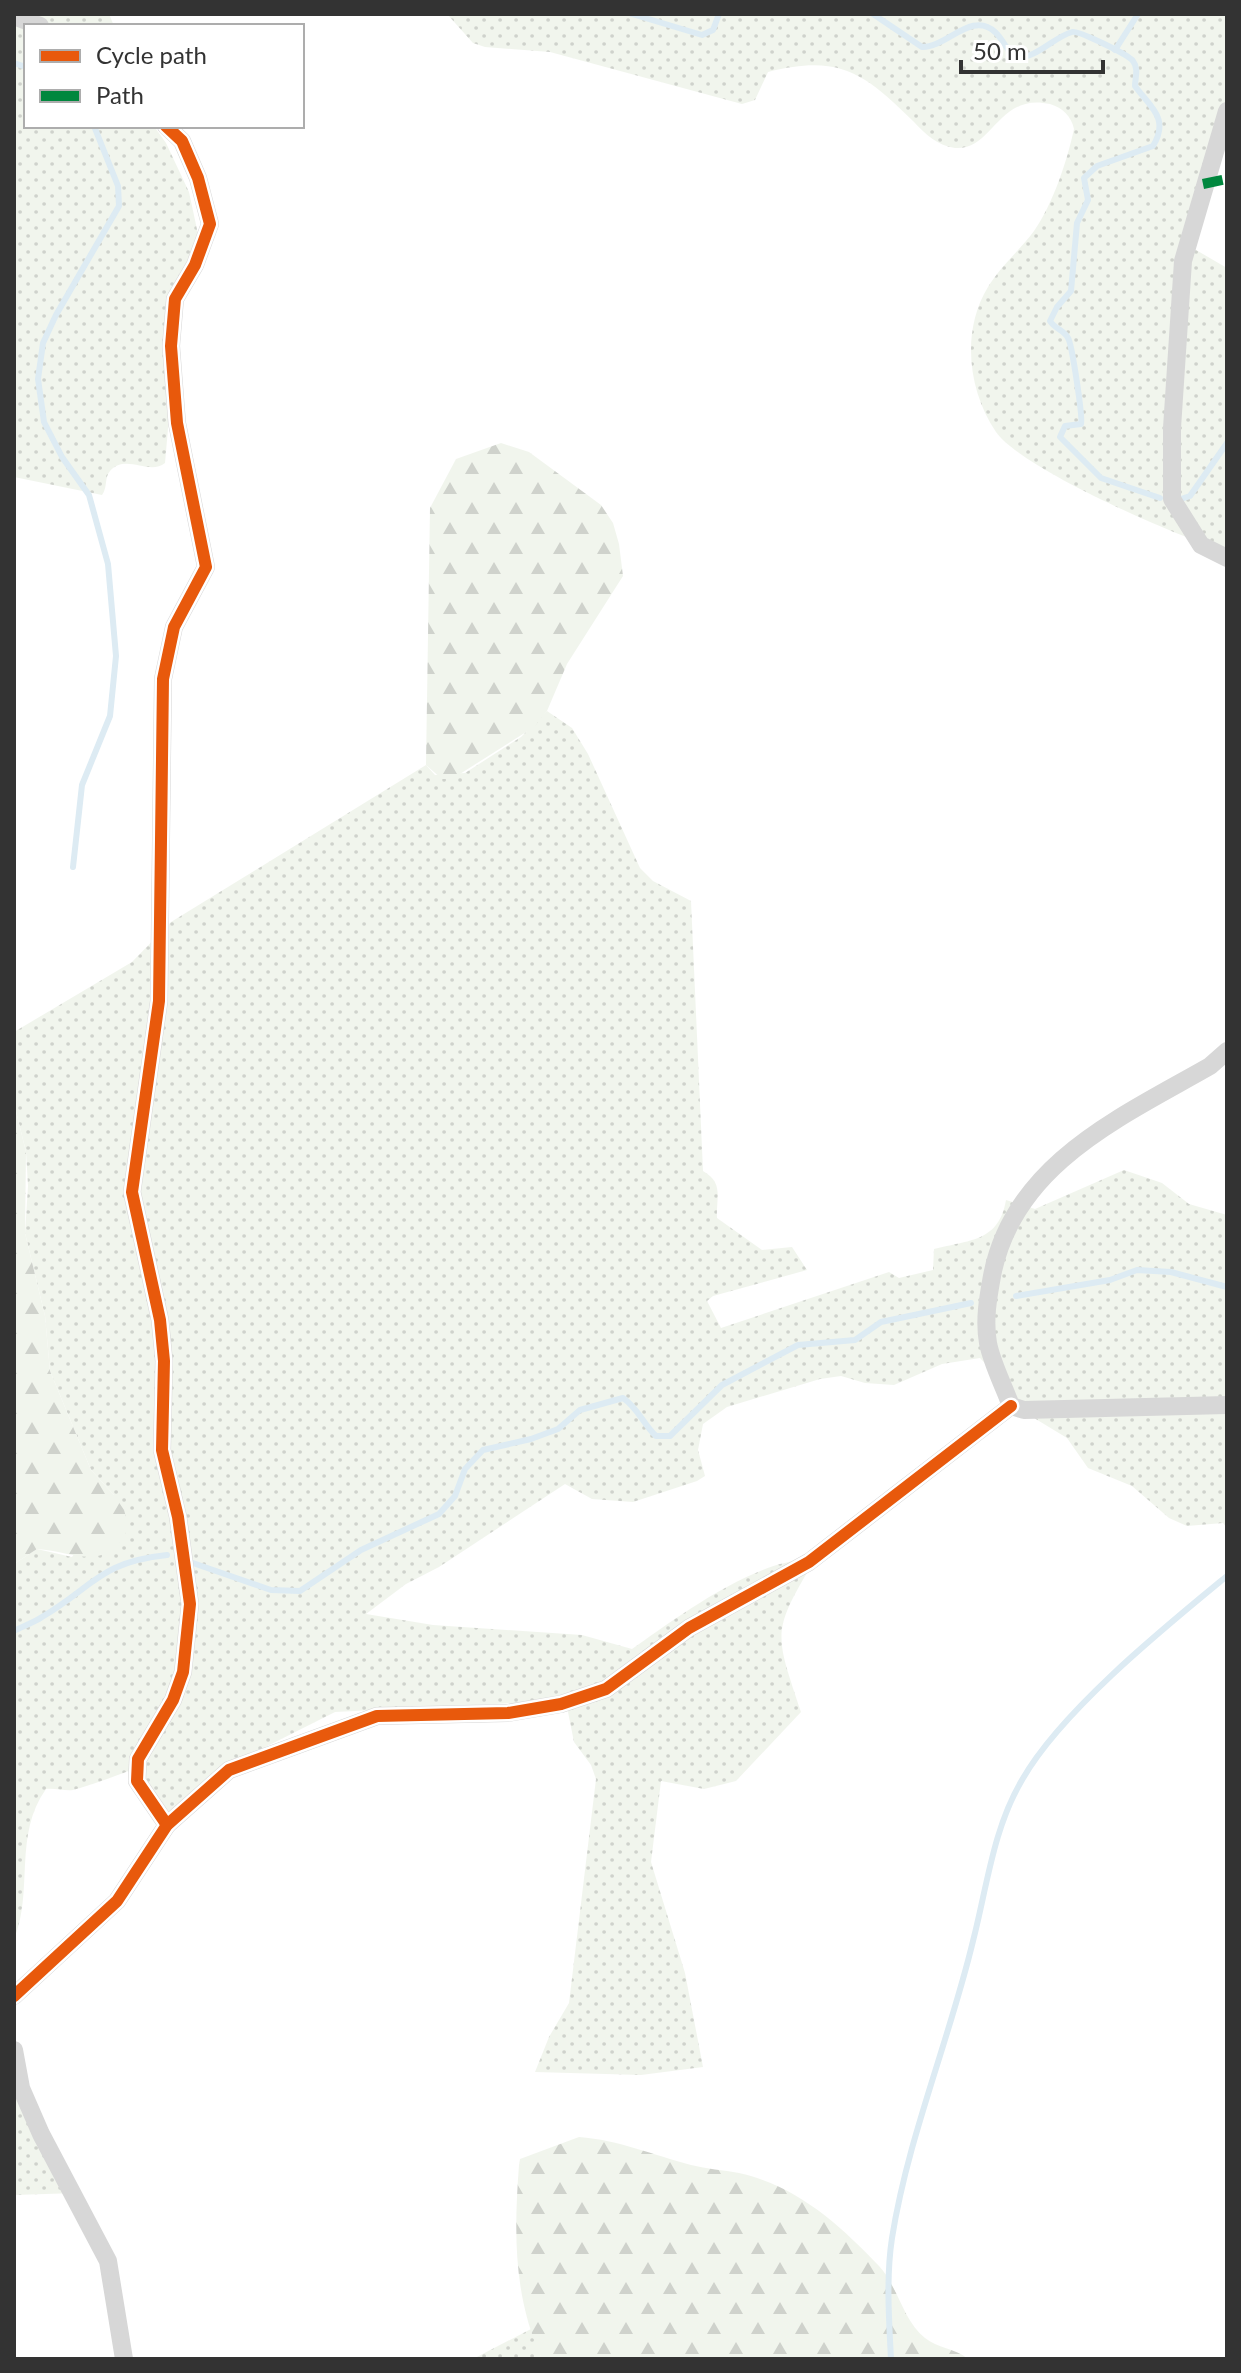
<svg xmlns="http://www.w3.org/2000/svg" width="1241" height="2373" font-family="Lato,sans-serif">
<defs>
<pattern id="grass-dots" width="8" height="8" patternUnits="userSpaceOnUse" patternTransform="scale(2)"><rect width="8" height="8" fill="#f1f5ed"/><path d="M2 2h.1M6 6h.1" fill="none" stroke="#cfd2cc" stroke-width="1.8" stroke-linecap="round"/></pattern>
<pattern id="forest-firs" width="22" height="20" patternUnits="userSpaceOnUse" patternTransform="scale(2)"><rect width="22" height="20" fill="#f1f5ed"/><path d="M5 1l3.5 6h-7zM16 11l3.5 6h-7z" fill="#cfd2cc"/></pattern>
</defs>
<rect width="100%" height="100%" fill="#fff"/>
<g fill="url(#grass-dots)">
<path d="M 44,14 L 109,14 L 114,26 L 26,26 L 26,126 L 154,126 L 166,143 L 189,192 L 201,248 L 179,303 L 165,463 C 149,476 126,453 110,471 C 104,478 108,487 102,495 L 14,477 L 14,20 L 35,20 Z"/>
<path d="M 447,14 L 1227,14 L 1227,111 L 1184,243 L 1227,268 L 1227,552 C 1179,537 1023,470 996,432 C 968,391 961,331 988,287 C 1000,267 1020,250 1034,231 C 1053,204 1067,161 1074,129 C 1071,116 1063,108 1050,104 C 998,92 993,151 955,148 C 938,146 925,134 914,122 C 864,73 840,54 768,72 L 755,100 L 742,104 L 550,52 L 485,47 L 473,43 Z"/>
<path d="M 547,711 L 572,728 L 588,754 L 640,868 L 653,881 L 691,901 L 703,1171 C 724,1183 716,1197 717,1218 L 762,1250 L 792,1247 L 807,1270 L 713,1296 L 707,1301 L 721,1328 L 889,1272 L 899,1278 L 933,1270 L 934,1249 C 969,1240 999,1242 1006,1200 L 1035,1209 L 1124,1170 L 1162,1183 L 1189,1204 L 1227,1215 L 1227,1528 L 1223,1523 L 1187,1526 L 1169,1518 L 1132,1486 L 1088,1468 L 1067,1438 L 1011,1404 L 997,1376 L 980,1358 L 942,1364 L 894,1385 L 865,1383 L 841,1376 L 820,1379 L 727,1407 L 703,1424 L 698,1450 L 705,1476 L 697,1481 L 633,1502 L 592,1499 L 565,1484 L 439,1567 L 406,1584 L 366,1614 L 433,1625 L 582,1635 L 632,1649 C 673,1620 763,1553 814,1561 C 771,1633 775,1633 801,1712 L 736,1781 L 704,1789 L 661,1781 L 651,1862 L 685,1973 L 703,2067 L 641,2075 L 535,2072 L 549,2037 L 569,2003 L 596,1779 L 591,1765 L 574,1742 L 567,1707 L 553,1701 L 335,1712 L 210,1775 L 168,1816 L 149,1800 L 128,1771 C 125,1773 79,1789 73,1790 C 65,1791 55,1788 46,1789 C 13,1835 34,1891 14,1939 L 14,1564 L 37,1549 L 72,1557 L 114,1495 L 91,1470 L 50,1371 L 45,1316 L 25,1233 L 28,1186 L 26,1152 L 14,1103 L 14,1032 L 132,962 L 171,922 L 426,765 L 435,775 L 465,773 L 521,737 Z"/>
<path d="M 14,2071 L 77,2193 L 14,2195 Z"/>
<path d="M 531,2329 L 542,2359 L 473,2359 Z"/>
</g>
<g fill="url(#forest-firs)">
<path d="M 501,443 L 529,452 L 601,505 L 613,523 L 619,544 L 623,576 L 567,664 L 547,711 L 534,727 L 452,779 L 442,779 L 426,765 L 430,508 L 456,459 Z"/>
<path d="M 14,1103 L 26,1152 L 25,1233 L 45,1316 L 50,1371 L 91,1470 L 114,1495 L 124,1510 L 129,1527 C 105,1574 77,1552 37,1549 L 14,1564 Z"/>
<path d="M 579,2137 C 619,2140 653,2155 691,2165 C 707,2169 723,2170 739,2173 C 797,2186 839,2224 879,2266 C 898,2286 903,2321 925,2338 C 937,2348 955,2348 968,2359 L 542,2359 C 513,2296 514,2232 519,2165 L 520,2159 Z"/>
</g>
<g fill="none" stroke-linecap="round" stroke-linejoin="round">
<g stroke="#ddebf3" stroke-width="6">
<path d="M 632,14 L 702,35 L 713,30 L 719,14"/>
<path d="M 873,14 L 922,47 C 946,48 972,10 995,32 C 1003,39 1007,51 1015,58 C 1038,58 1052,38 1072,32 C 1078,30 1129,55 1133,61 C 1139,69 1135,78 1135,86 C 1150,107 1170,118 1153,146 L 1097,166 L 1084,178 L 1088,200 L 1077,223 L 1071,291 L 1057,307 L 1050,321 C 1055,329 1064,330 1068,338 C 1072,344 1083,418 1081,424 L 1065,426 L 1060,437 L 1101,478 L 1160,498"/>
<path d="M 1115,50 L 1138,14"/>
<path d="M 14,63 L 26,67"/>
<path d="M 1181,499 L 1190,496 L 1227,443"/>
<path d="M 73,867 L 82,785 L 110,716 L 116,656 L 108,564 L 89,495 L 62,457 L 44,422 L 38,379 L 43,343 L 56,315 L 119,206 L 118,186 L 94,126"/>
<path d="M 1016,1296 L 1110,1280 L 1137,1270 L 1171,1272 L 1227,1287"/>
<path d="M 190,1562 L 271,1590 L 300,1591 L 361,1550 L 439,1514 L 455,1496 L 465,1469 L 483,1450 L 531,1439 L 558,1429 L 580,1410 L 623,1398 C 638,1408 643,1424 656,1436 L 670,1436 L 722,1385 L 798,1345 L 855,1340 L 881,1322 L 971,1303"/>
<path d="M 14,1631 C 23,1626 33,1623 42,1617 C 94,1586 100,1562 167,1555"/>
<path d="M 891,2359 C 889,2320 886,2277 892,2238 C 908,2137 949,2041 973,1941 C 987,1887 993,1829 1022,1780 C 1061,1711 1165,1627 1227,1576"/>
</g>
<g stroke="#d7d7d7" stroke-width="18">
<path d="M 14,16 L 40,26"/>
<path d="M 1227,111 L 1183,261 L 1172,428 L 1172,499 L 1201,545 L 1227,558"/>
<path d="M 166,126 L 182,141 L 198,178 L 210,224 L 195,265 L 175,299 L 171,346 L 177,423 L 206,567 L 174,627 L 163,679 L 159,1001 L 132,1192 L 160,1320 L 164,1361 L 162,1450 L 178,1517 L 190,1604 L 183,1672 L 173,1700 L 138,1759 L 137,1781 L 167,1825"/>
<path d="M 1227,1051 L 1210,1066 C 1121,1117 1013,1164 992,1276 C 988,1298 984,1320 988,1343 C 992,1364 1004,1386 1011,1406 L 1024,1410 L 1227,1405"/>
<path d="M 14,1996 L 117,1901 L 167,1825 L 229,1770 L 377,1716 L 508,1713 L 561,1704 L 606,1689 L 689,1628 L 809,1562 L 1011,1406"/>
<path d="M 14,2050 L 21,2088 L 41,2134 L 108,2261 L 124,2359"/>
</g>
<path stroke="#00873e" stroke-width="10" stroke-dasharray="20 10" stroke-linecap="butt" d="M 1203,184 L 1227,179"/>
<defs>
<g id="cycleway">
<path d="M 166,126 L 182,141 L 198,178 L 210,224 L 195,265 L 175,299 L 171,346 L 177,423 L 206,567 L 174,627 L 163,679 L 159,1001 L 132,1192 L 160,1320 L 164,1361 L 162,1450 L 178,1517 L 190,1604 L 183,1672 L 173,1700 L 138,1759 L 137,1781 L 167,1825"/>
<path d="M 14,1996 L 117,1901 L 167,1825 L 229,1770 L 377,1716 L 508,1713 L 561,1704 L 606,1689 L 689,1628 L 809,1562 L 1011,1406"/>
</g>
</defs>
<use href="#cycleway" stroke="#fff" stroke-width="17"/>
<use href="#cycleway" stroke="#e8590c" stroke-width="12"/>
</g>
<rect width="1241" height="2373" fill="none" stroke="#333333" stroke-width="32"/>
<rect x="24" y="24" width="280" height="104" fill="#ffffff" stroke="#adadad" stroke-width="2"/>
<rect x="40" y="50" width="40" height="12" fill="#e8590c" stroke="#adadad" stroke-width="2"/>
<text x="96" y="64" font-size="24" fill="#333333">Cycle path</text>
<rect x="40" y="90" width="40" height="12" fill="#00873e" stroke="#adadad" stroke-width="2"/>
<text x="96" y="104" font-size="24" fill="#333333">Path</text>
<path d="M961 60v12h142v-12" fill="none" stroke="#333333" stroke-width="4"/>
<text x="973" y="60" font-size="24" fill="#333333" stroke="#ffffff" stroke-width="6" paint-order="stroke">50 m</text>
</svg>
